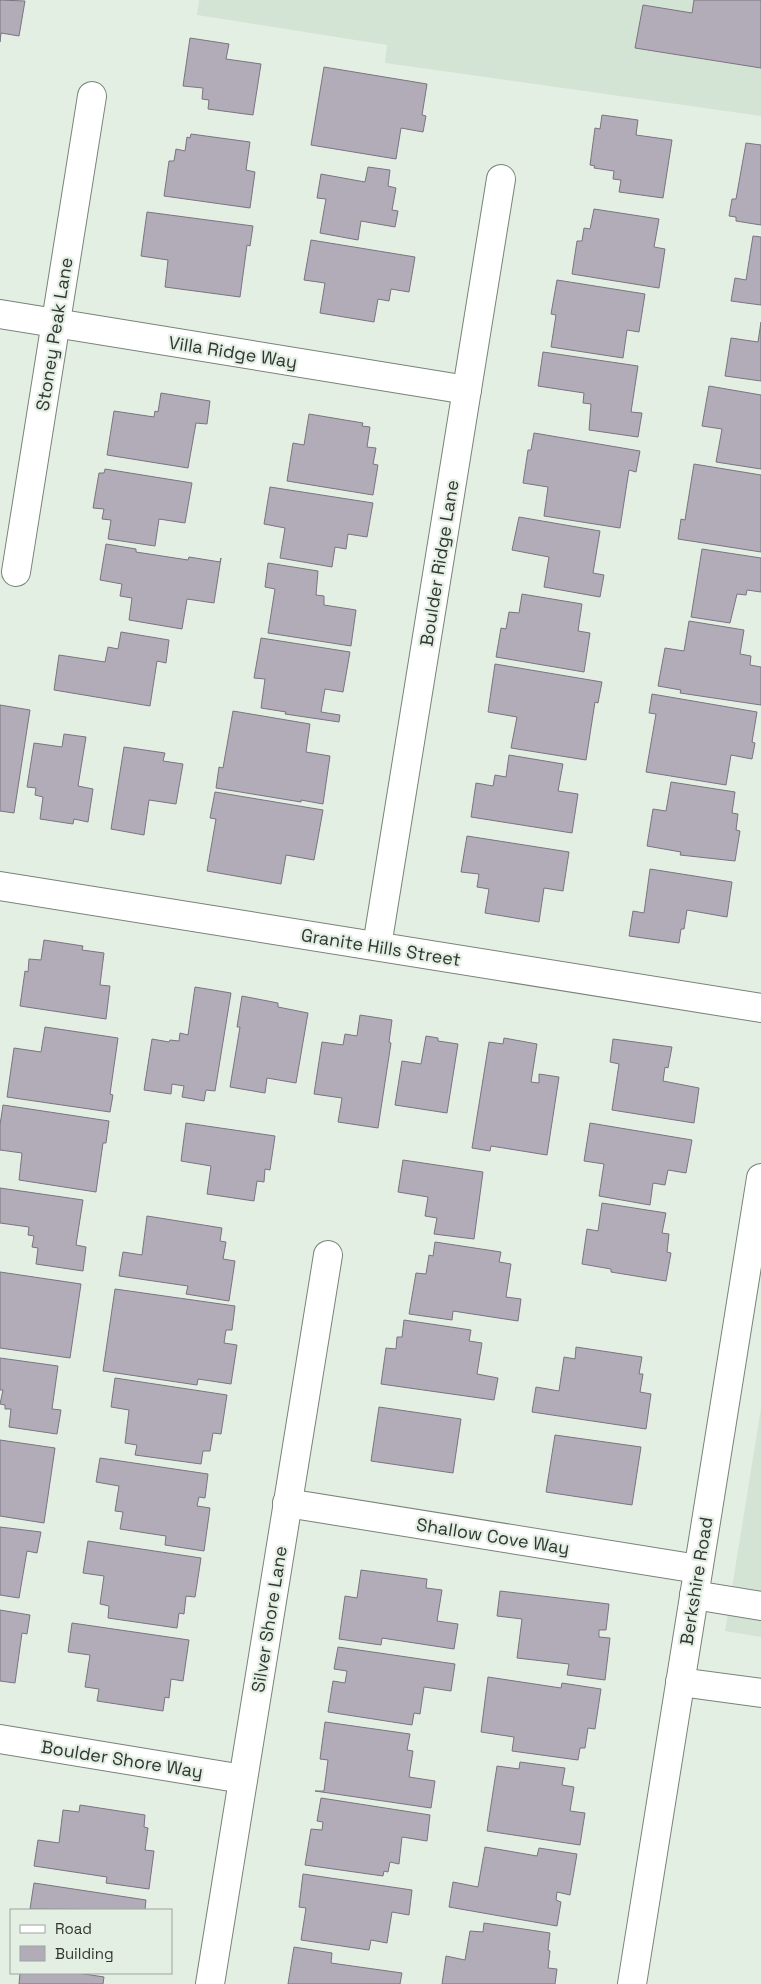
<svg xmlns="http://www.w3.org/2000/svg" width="761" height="1984" font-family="'Space Grotesk',sans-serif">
<rect width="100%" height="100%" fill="#e4efe4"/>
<g fill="#d4e4d4">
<path d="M 199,0 L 761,0 L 761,116 L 385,63 L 387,45 L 197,15 Z"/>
<path d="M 761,1408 L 761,1637 L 725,1631 Z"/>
</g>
<g fill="#b2acb9" stroke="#7a7480">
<path d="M 0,0 L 25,1 L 19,36 L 1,33 L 0,42 Z"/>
<path d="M 694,0 L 761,0 L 761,68 L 635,48 L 643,5 L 692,13 Z"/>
<path d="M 190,38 L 229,44 L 226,59 L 261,64 L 253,115 L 208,109 L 209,100 L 202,99 L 203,88 L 183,86 Z"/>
<path d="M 324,67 L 427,84 L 422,115 L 426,116 L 423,132 L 401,128 L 396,159 L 311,145 Z"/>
<path d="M 602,115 L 638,120 L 636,135 L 672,140 L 663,198 L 619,192 L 621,180 L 613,179 L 614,171 L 594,168 L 595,166 L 590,165 L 595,128 L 600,129 Z"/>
<path d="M 191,134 L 250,142 L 246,170 L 255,172 L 250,208 L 164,196 L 169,161 L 174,161 L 176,149 L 185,151 L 187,137 L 190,138 Z"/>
<path d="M 746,143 L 761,145 L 761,225 L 736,221 L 736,217 L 729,216 L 732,199 L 736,199 Z"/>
<path d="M 368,167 L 390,170 L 388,186 L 396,188 L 392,210 L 398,211 L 395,227 L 361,221 L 358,240 L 320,233 L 326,199 L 317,198 L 321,174 L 365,182 Z"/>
<path d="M 594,209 L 659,219 L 654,247 L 665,249 L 659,288 L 572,274 L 577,241 L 582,241 L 584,228 L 590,229 Z"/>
<path d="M 147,212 L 253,226 L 250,246 L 247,245 L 240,297 L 165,287 L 168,260 L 141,256 Z"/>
<path d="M 753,236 L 761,237 L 761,305 L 731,301 L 735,278 L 746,280 Z"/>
<path d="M 311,240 L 415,257 L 409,292 L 391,289 L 389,301 L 378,299 L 374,322 L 320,313 L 325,283 L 304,280 Z"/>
<path d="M 557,280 L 645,294 L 639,332 L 627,330 L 623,358 L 551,347 L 556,315 L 551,314 Z"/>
<path d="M 761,322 L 761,381 L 725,376 L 731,338 L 758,342 Z"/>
<path d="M 543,352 L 638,366 L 631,412 L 642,413 L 638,437 L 589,430 L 591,404 L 583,403 L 584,393 L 538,386 Z"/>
<path d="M 709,386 L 761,395 L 761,469 L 716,462 L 722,429 L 702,426 Z"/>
<path d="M 161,393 L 210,401 L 207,424 L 196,423 L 188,468 L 107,455 L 114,411 L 154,417 L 155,411 L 158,412 Z"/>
<path d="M 309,414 L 363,423 L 362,426 L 370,427 L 367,447 L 376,448 L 373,464 L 378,465 L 373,495 L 287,481 L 293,443 L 304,445 Z"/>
<path d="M 534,433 L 640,451 L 636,472 L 629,470 L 620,528 L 544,516 L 548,487 L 523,483 L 528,450 L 531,450 Z"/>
<path d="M 694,464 L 761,475 L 761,552 L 678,539 L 681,519 L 685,520 Z"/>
<path d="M 105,469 L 192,483 L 185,523 L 159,519 L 155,546 L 108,539 L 111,520 L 102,519 L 104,509 L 93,508 L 99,473 L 104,473 Z"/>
<path d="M 270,487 L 373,503 L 367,537 L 348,534 L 346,549 L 335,547 L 332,567 L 280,558 L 285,528 L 264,524 Z"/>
<path d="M 519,517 L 600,531 L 593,573 L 604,575 L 600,597 L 544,587 L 549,557 L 512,550 Z"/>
<path d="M 106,544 L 136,549 L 136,552 L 188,560 L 189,557 L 220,562 L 221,558 L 214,603 L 187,599 L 182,629 L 129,620 L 132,598 L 120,596 L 122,584 L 100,580 Z"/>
<path d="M 702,549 L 761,558 L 761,592 L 747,590 L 746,595 L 737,594 L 730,623 L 691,617 Z"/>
<path d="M 268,563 L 318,571 L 316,595 L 324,596 L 324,605 L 356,610 L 351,646 L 268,633 L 275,589 L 265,587 Z"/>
<path d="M 522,594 L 582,604 L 578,631 L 590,633 L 584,672 L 496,657 L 501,628 L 506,629 L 509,612 L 519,613 Z"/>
<path d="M 689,621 L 744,630 L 740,654 L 751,656 L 750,665 L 761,667 L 761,705 L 680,693 L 681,690 L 658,686 L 665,648 L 684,651 Z"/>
<path d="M 121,632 L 169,640 L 166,663 L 157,661 L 150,706 L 54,690 L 59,655 L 105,662 L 108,647 L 118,649 Z"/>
<path d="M 261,638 L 350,652 L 343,692 L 325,689 L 321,712 L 340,715 L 339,722 L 285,714 L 286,712 L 261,708 L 265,679 L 254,678 Z"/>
<path d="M 495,664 L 602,682 L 598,703 L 595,702 L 586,760 L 511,748 L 517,717 L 488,712 Z"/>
<path d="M 652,694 L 757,712 L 752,742 L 755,743 L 752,759 L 731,755 L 726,785 L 646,772 L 656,714 L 649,713 Z"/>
<path d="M 0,705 L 30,710 L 14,813 L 0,811 Z"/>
<path d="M 233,711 L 310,724 L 306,752 L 330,756 L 323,804 L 301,800 L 301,802 L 216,788 L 219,767 L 223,768 Z"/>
<path d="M 64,734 L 86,737 L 78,786 L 93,789 L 88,822 L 74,819 L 73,824 L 40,819 L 43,797 L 35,795 L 36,788 L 27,787 L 34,743 L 62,747 Z"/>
<path d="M 124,747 L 165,753 L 163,761 L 183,764 L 176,804 L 149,800 L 144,835 L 111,829 Z"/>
<path d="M 509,755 L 563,764 L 558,791 L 578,794 L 572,833 L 471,817 L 476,783 L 493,786 L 495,775 L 506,777 Z"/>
<path d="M 671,782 L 735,792 L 732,813 L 738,814 L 736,830 L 740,831 L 735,861 L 680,855 L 681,852 L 647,846 L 653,809 L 666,811 Z"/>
<path d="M 215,792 L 323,810 L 314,860 L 286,855 L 281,884 L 207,871 L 216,819 L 210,818 Z"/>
<path d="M 467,836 L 569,852 L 563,891 L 544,888 L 539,922 L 485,913 L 489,889 L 477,887 L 479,874 L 461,872 Z"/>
<path d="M 650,869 L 732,882 L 727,917 L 687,910 L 684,929 L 681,929 L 679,943 L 629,936 L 633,911 L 644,913 Z"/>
<path d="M 44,940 L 83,946 L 82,950 L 104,953 L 100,985 L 110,986 L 106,1019 L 20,1006 L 25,971 L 28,972 L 29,959 L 41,960 Z"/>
<path d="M 195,987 L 231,993 L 215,1091 L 206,1090 L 204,1101 L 182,1097 L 184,1086 L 172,1084 L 171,1094 L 144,1090 L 152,1039 L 169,1042 L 170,1040 L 179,1041 L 180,1033 L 188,1035 Z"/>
<path d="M 242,996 L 278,1003 L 278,1007 L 308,1013 L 296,1083 L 267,1078 L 265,1093 L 230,1087 L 240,1027 L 237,1027 Z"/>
<path d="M 360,1015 L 392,1020 L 389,1042 L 391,1043 L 378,1128 L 338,1122 L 342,1098 L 314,1094 L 322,1042 L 343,1045 L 345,1034 L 357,1036 Z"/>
<path d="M 45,1027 L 118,1038 L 110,1094 L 113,1095 L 110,1112 L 7,1097 L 14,1048 L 41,1052 Z"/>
<path d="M 426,1036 L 438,1038 L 438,1041 L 458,1044 L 447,1113 L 395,1105 L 402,1061 L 421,1064 Z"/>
<path d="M 504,1038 L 537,1044 L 531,1082 L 539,1083 L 539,1074 L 559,1077 L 547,1155 L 491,1146 L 490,1151 L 472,1148 L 489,1042 L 503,1044 Z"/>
<path d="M 613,1039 L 672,1047 L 668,1068 L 665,1067 L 663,1081 L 699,1088 L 694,1123 L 612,1110 L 619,1064 L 610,1062 Z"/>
<path d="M 3,1105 L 109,1121 L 106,1143 L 103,1143 L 96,1192 L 19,1180 L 22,1153 L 0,1150 L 0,1125 Z"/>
<path d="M 186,1123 L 275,1136 L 270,1170 L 265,1169 L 264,1182 L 257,1181 L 254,1201 L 207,1194 L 211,1166 L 181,1161 Z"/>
<path d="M 590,1123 L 692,1140 L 686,1173 L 668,1170 L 665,1185 L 653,1183 L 650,1205 L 599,1196 L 604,1164 L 584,1161 Z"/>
<path d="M 403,1160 L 483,1172 L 474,1239 L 434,1234 L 437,1218 L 425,1216 L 428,1197 L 398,1192 Z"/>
<path d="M 0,1188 L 83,1200 L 76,1245 L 86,1247 L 83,1271 L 36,1264 L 38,1248 L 32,1247 L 34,1236 L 28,1235 L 29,1227 L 0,1223 Z"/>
<path d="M 602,1203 L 666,1213 L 662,1233 L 669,1234 L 667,1252 L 671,1253 L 666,1281 L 611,1272 L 611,1269 L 582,1264 L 587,1229 L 598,1231 Z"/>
<path d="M 147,1216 L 222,1228 L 220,1241 L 226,1242 L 223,1259 L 235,1261 L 229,1301 L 186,1294 L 188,1286 L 119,1276 L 123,1252 L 142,1255 Z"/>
<path d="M 435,1242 L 501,1252 L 499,1262 L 511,1264 L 506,1297 L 521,1299 L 518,1321 L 453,1311 L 452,1320 L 409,1314 L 416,1273 L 426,1274 L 429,1255 L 433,1256 Z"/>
<path d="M 0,1272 L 81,1284 L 70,1358 L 0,1348 Z"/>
<path d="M 115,1289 L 235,1306 L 232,1330 L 226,1330 L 224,1343 L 237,1345 L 231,1384 L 198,1379 L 197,1385 L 103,1371 Z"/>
<path d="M 404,1320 L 471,1330 L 469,1341 L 482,1343 L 477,1374 L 498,1378 L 494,1400 L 381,1384 L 386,1348 L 396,1349 L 397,1337 L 402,1337 Z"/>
<path d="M 576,1347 L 642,1357 L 639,1374 L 643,1374 L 640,1392 L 651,1394 L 646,1429 L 532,1412 L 536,1387 L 559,1391 L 564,1357 L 575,1359 Z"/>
<path d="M 0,1358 L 58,1366 L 52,1409 L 61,1410 L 57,1434 L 9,1427 L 11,1409 L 5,1409 L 5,1405 L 0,1404 L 3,1390 L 0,1390 Z"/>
<path d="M 115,1378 L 227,1395 L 221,1434 L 213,1433 L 210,1451 L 203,1451 L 201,1464 L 135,1455 L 137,1445 L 125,1443 L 129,1410 L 111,1407 Z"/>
<path d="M 379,1407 L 461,1419 L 453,1473 L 371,1461 Z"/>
<path d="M 555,1435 L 641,1447 L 632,1505 L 546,1492 Z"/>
<path d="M 0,1440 L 55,1448 L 44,1523 L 0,1516 Z"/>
<path d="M 100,1458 L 208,1474 L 205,1498 L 199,1497 L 197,1506 L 210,1508 L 204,1551 L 165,1545 L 166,1536 L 120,1529 L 123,1512 L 115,1511 L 119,1486 L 96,1482 Z"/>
<path d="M 0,1527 L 41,1532 L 37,1553 L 27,1551 L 19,1598 L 0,1595 Z"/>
<path d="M 88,1541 L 201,1558 L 195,1597 L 186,1596 L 184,1614 L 179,1613 L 177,1628 L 108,1618 L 109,1606 L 100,1604 L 104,1576 L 83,1573 Z"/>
<path d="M 361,1570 L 427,1579 L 426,1588 L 442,1590 L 437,1621 L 458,1624 L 454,1649 L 382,1638 L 381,1645 L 339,1639 L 345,1596 L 357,1598 Z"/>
<path d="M 500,1591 L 609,1604 L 606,1630 L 599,1630 L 599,1637 L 610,1638 L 605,1680 L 567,1675 L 569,1664 L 517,1658 L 522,1619 L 497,1616 Z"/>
<path d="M 0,1610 L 30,1615 L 27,1634 L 22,1633 L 15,1683 L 0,1681 Z"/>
<path d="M 72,1623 L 189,1640 L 183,1681 L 171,1679 L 169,1698 L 165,1697 L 163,1711 L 97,1701 L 99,1689 L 85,1687 L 90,1655 L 68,1652 Z"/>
<path d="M 338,1647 L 455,1664 L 451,1691 L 424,1687 L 420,1714 L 414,1713 L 412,1725 L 328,1712 L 333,1681 L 345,1683 L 347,1671 L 334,1669 Z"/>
<path d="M 488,1677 L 561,1688 L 562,1683 L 601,1689 L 595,1729 L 588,1728 L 585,1748 L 580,1748 L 578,1760 L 512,1751 L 514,1737 L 481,1732 Z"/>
<path d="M 325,1722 L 410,1734 L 407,1750 L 413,1751 L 409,1777 L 435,1781 L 431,1808 L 315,1791 L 324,1791 L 328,1760 L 320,1759 Z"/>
<path d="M 520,1762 L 565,1768 L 562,1785 L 574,1787 L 570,1811 L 585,1813 L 580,1845 L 487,1831 L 497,1766 L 519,1769 Z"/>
<path d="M 321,1798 L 430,1815 L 427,1841 L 402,1837 L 399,1864 L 390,1862 L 388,1872 L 384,1871 L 383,1876 L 305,1865 L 311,1829 L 322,1830 L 323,1822 L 317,1821 Z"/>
<path d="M 80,1805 L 145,1815 L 144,1827 L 148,1828 L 145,1850 L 154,1851 L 149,1889 L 106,1883 L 107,1877 L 34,1866 L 38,1840 L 59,1843 L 63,1810 L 79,1812 Z"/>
<path d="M 485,1847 L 537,1856 L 539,1848 L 577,1854 L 570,1895 L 557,1892 L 556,1900 L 561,1902 L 557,1926 L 449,1907 L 453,1882 L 478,1887 Z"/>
<path d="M 303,1874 L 412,1890 L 409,1915 L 392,1912 L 387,1943 L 371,1940 L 369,1950 L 301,1940 L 306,1908 L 299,1907 Z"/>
<path d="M 34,1883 L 146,1900 L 145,1910 L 30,1909 Z"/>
<path d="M 484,1923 L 550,1933 L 548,1950 L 550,1951 L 548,1968 L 557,1969 L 555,1984 L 442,1984 L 446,1956 L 465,1960 L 470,1931 L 483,1932 Z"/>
<path d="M 294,1947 L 332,1953 L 331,1963 L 402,1973 L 400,1984 L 288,1984 Z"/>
<path d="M 20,1973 L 78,1973 L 104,1977 L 103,1984 L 19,1984 Z"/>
</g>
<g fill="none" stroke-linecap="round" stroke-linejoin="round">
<defs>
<g id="minor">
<path d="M 0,314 L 467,390"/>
<path d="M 16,572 L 92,96"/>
<path d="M 0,886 L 761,1008"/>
<path d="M 377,946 L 501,179"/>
<path d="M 287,1503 L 698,1569"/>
<path d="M 694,1595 L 761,1606"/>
<path d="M 680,1682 L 761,1693"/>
<path d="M 0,1739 L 243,1779"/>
<path d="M 210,1984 L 328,1255"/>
<path d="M 632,1984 L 761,1178"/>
</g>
</defs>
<use href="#minor" stroke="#788378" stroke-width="30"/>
<use href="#minor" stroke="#fff" stroke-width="28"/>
</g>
<g text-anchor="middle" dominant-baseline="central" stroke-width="4.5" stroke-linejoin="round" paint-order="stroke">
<g font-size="18" fill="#323632" stroke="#e4efe4">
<text transform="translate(54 334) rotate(-81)">Stoney Peak Lane</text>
<text transform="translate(233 352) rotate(9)">Villa Ridge Way</text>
<text transform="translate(439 563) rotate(-81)">Boulder Ridge Lane</text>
<text transform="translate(381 947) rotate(9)">Granite Hills Street</text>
<text transform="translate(493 1536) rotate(9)">Shallow Cove Way</text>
<text transform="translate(696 1581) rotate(-81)">Berkshire Road</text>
<text transform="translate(269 1619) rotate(-81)">Silver Shore Lane</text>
<text transform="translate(122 1759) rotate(9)">Boulder Shore Way</text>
</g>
</g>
<rect x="10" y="1909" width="162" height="65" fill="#e4efe4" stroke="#9da59d"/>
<rect x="20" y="1925" width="25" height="8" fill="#ffffff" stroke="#9da59d"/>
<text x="55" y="1934" font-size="15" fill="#323632">Road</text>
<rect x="20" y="1946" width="25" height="15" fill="#b2acb9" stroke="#9da59d"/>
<text x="55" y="1959" font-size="15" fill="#323632">Building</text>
</svg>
